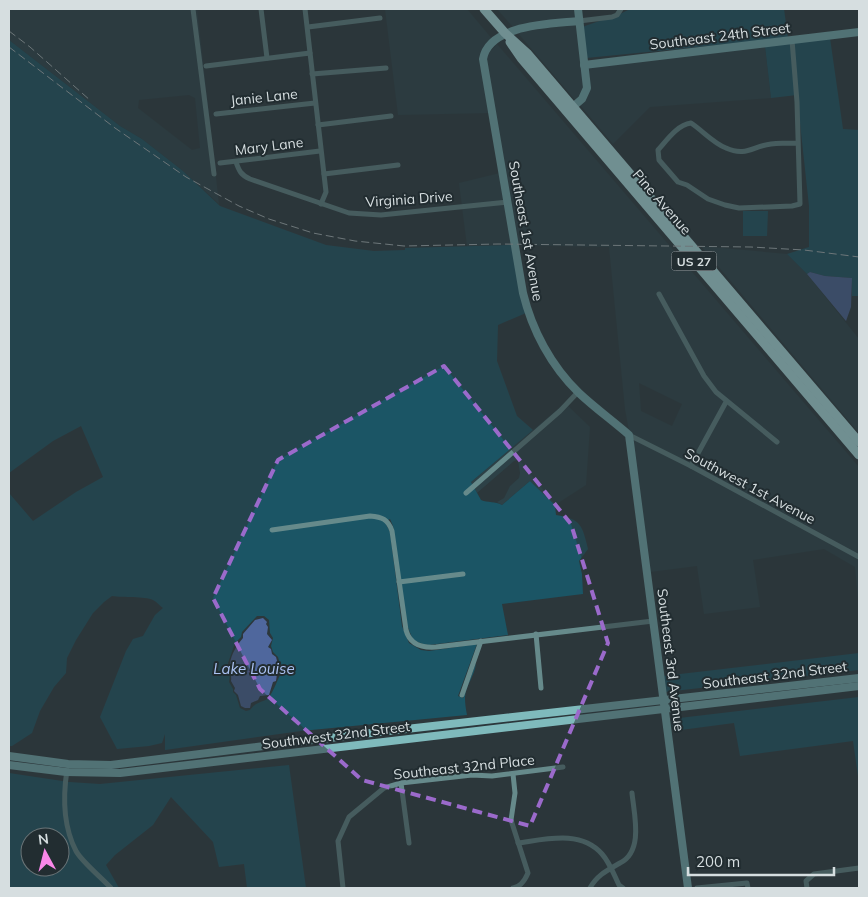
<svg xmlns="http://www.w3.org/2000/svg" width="868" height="897" font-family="Mulish,sans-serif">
<rect width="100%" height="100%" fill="#2c373b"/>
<g fill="#2d4147" fill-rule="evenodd">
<path d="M 9,9 L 191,9 L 212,177 L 216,176 L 199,44 L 196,9 L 197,9 L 216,177 L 219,204 L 183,171 L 142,139 L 120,126 L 9,40 ZM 189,95 L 195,98 L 200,148 L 192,150 L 138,108 L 139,100 Z"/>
<path d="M 385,9 L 467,9 L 493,40 L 484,49 L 490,113 L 398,115 Z"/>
<path d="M 497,9 L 575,9 L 576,18 L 513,27 Z"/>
<path d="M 577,24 L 585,88 L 576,101 L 517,32 Z"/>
<path d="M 497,44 L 859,467 L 859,597 L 858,600 L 855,567 L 824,549 L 753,560 L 760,607 L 704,614 L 697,566 L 650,572 L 632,436 L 629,431 L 625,409 L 609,247 L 517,245 L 486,56 ZM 639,383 L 682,404 L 672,426 L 641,411 Z"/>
<path d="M 765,46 L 771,98 L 650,107 L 613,144 L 580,105 L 587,97 L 590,89 L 587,68 Z"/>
<path d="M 500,173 L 512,245 L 467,246 L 459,183 Z"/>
<path d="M 701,246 L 787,254 L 807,274 L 859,339 L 859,433 Z"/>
<path d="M 565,403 L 590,427 L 586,485 L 555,505 L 530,481 L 502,505 L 497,502 L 504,498 L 510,486 L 519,478 L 520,473 L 518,460 L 514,461 L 477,493 L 471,482 Z"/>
</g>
<g fill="#1b5565" fill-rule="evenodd">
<path d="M 630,9 L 784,9 L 788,38 L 586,58 L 582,27 L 620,14 Z"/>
<path d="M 830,38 L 843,129 L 859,130 L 859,296 L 852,296 L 852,278 L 825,276 L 810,272 L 807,274 L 787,254 L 809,247 L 809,206 L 797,95 L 771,98 L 765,46 Z"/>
<path d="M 9,40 L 120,126 L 142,139 L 183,171 L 220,206 L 326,245 L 374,251 L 405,250 L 405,248 L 512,245 L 526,313 L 498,325 L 497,361 L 517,416 L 533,430 L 471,482 L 481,500 C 488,503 495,501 502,505 L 530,481 L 555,505 L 556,515 C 582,519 582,526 588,549 L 579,561 L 582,574 L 583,594 L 502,604 L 508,635 L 429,645 L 423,644 L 413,640 L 407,625 L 393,526 L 390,519 L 385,522 L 390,532 L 402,626 L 409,643 L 421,650 L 429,651 L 477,644 L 458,696 L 463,698 L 476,663 C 475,676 465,686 465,698 C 465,704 466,710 467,715 L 301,731 L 165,750 L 165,734 L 162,743 L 149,746 L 117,749 L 100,717 L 126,651 L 133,639 L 143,636 L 155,615 L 163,608 C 160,606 157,602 153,600 C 145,596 123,598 112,596 L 104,602 L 93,613 L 76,640 L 67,658 L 66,673 L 54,687 L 40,711 L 32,733 L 12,746 L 9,746 L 9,493 L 33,521 L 76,492 L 103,477 L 81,426 L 53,441 L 9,473 ZM 257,616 L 264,616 L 269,620 L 270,633 L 273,638 L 271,646 L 273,652 L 278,657 L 282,672 C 277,679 275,689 269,697 C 265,703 257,700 250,710 L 246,711 L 240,708 L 236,695 L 233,692 L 233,689 L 229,682 L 230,674 L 228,663 L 235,643 L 241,637 L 242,632 Z"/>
<path d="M 743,211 L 768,211 L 767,236 L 743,236 Z"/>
<path d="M 859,653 L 859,670 L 665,692 L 663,676 Z"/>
<path d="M 859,697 L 859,783 L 853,741 L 740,756 L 734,723 L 673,731 L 671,719 Z"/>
<path d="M 289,765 L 306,888 L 247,888 L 244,864 L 219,867 L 213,842 L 171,797 L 153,825 L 115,855 L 106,865 L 119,888 L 9,888 L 9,773 L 69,782 L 100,784 ZM 30,837 L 60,837 L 60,867 L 30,867 Z"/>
</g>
<g fill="#4f679d">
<path d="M 810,272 L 825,276 L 852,278 L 851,307 L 846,321 L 807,274 Z"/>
<path d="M 263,618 L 267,622 L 266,624 L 268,627 L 267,634 L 272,640 L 268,647 L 271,649 L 272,654 L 276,657 L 280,672 L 277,674 L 276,681 L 273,682 L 269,695 L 260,696 L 258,700 L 251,703 L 250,708 L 245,708 L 241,706 L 238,695 L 234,691 L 235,688 L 231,681 C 232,675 229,670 230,664 C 231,654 237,645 243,638 L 243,634 L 255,620 Z"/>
</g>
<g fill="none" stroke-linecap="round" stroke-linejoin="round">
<g stroke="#668a8b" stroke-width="5">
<path d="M 193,9 L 214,174"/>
<path d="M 261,9 L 267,58"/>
<path d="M 305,9 L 326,192 L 321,204"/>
<path d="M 579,21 L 612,17 L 617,15 L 621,9"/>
<path d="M 308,27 L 380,18"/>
<path d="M 792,40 L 797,102 L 800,204 L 792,206 L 739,208 L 725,205 L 708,199 L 687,185 L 678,182 L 659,160 L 658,150 C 667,140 677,125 691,123 C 703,131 713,143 726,148 C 746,157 753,146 771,144 C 780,143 789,143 798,143"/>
<path d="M 206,66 L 310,53"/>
<path d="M 312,74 L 386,68"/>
<path d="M 216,114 L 315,103"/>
<path d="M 318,125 L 391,116"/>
<path d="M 236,162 C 239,171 241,175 250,179 L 349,213 L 381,215 L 508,202"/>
<path d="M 220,163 L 320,151"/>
<path d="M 324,174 L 398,165"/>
<path d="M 659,294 L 704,376 L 716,392 L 777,442"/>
<path d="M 629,435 L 691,466 L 859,557"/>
<path d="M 691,466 L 726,402"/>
<path d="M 466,493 L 560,411 L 578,392"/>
<path d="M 272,530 L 370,516 C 382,517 388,519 392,531 L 406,630 C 410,645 422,648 436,647 L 653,621"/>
<path d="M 399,582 L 463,574"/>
<path d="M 536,634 L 541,688"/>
<path d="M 462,695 L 481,641"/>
<path d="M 67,770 C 63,796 63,826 76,851 C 82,862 102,878 111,888"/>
<path d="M 401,783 L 409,843"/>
<path d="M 518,843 C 547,839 581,830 602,854 C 610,863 614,875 619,885 L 623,888"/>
<path d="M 343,888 L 338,841 L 349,817 L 384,788 L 401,783 L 472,775 L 492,776 L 563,767"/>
<path d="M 513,888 C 521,887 525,880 528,873 L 511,820 L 515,793 L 513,774"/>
<path d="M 590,888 C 597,875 608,870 620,863 C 644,851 634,814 632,793"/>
<path d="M 697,888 L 747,883 L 748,888"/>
<path d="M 807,888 L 806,881 L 814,874 L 859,868"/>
</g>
<g stroke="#7fbabc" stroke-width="8">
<path d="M 579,21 C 552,24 489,24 483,59 L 523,293 C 532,330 551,366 579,393 C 595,408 613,421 629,435 L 688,888"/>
<path d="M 584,65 L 859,32"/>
<path d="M 568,111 L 582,99 L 587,88 L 578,9"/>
<path d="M 9,756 L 68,764 L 111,765 L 362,734 L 859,678"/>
<path d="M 9,765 L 66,772 L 120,773 L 859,686"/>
</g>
<g stroke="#c4fafb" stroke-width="9">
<path d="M 484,9 L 505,33 L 527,53 L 859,442"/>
<path d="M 510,42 L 521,58 L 859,455"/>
</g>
<g stroke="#bbc3c5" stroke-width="1" stroke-dasharray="8 4" stroke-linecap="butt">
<path d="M 9,31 L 30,47 L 91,101"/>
<path d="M 9,47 L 115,128 L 186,177 L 239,206 L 269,219 L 313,233 L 355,241 L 404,246 L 498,244 L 751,247 L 804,250 L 859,257"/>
</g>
</g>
<path d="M0 0H868V897H0ZM 444,366 L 571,524 L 608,643 L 530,826 L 362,780 L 260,689 L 213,598 L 278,460 Z" fill="#2c373b" fill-opacity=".55" fill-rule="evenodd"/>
<path fill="none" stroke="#9b6acb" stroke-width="4" stroke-dasharray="10 6" stroke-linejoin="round" d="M 444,366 L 571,524 L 608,643 L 530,826 L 362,780 L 260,689 L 213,598 L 278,460 Z"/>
<g text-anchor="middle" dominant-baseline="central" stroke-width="4" stroke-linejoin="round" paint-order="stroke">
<rect fill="#222d31" stroke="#a0a9ac" stroke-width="1" x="671.5" y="251.5" width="45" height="19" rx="4"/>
<g font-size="12" font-weight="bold" fill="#d6dee0">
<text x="694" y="261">US 27</text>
</g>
<g font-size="14" fill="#d6dee0" stroke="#222d31">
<text transform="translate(720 36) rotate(-7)">Southeast 24th Street</text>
<text transform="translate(264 97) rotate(-6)">Janie Lane</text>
<text transform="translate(269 146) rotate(-7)">Mary Lane</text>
<text transform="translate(409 199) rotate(-4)">Virginia Drive</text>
<text transform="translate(662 202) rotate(49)">Pine Avenue</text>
<text transform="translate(526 231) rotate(80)">Southeast 1st Avenue</text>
<text transform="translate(750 486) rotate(28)">Southwest 1st Avenue</text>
<text transform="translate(671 660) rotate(83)">Southeast 3rd Avenue</text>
<text transform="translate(775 675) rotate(-7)">Southeast 32nd Street</text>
<text transform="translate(336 735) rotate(-7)">Southwest 32nd Street</text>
<text transform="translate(464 767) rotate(-6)">Southeast 32nd Place</text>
</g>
<g font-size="15" font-style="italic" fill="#abc2f2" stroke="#222d31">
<text x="254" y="668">Lake Louise</text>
</g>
</g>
<rect width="868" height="897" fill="none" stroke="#d6dee0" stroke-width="20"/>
<g transform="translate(45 852) rotate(353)"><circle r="24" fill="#222d31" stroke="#6a7477"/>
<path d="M0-4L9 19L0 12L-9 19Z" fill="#f987e9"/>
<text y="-8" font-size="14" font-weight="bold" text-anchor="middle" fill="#d6dee0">N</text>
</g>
<path d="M688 867v8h146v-8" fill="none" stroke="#d6dee0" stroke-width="2.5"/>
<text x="696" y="867" font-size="15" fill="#d6dee0" stroke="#222d31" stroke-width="4" paint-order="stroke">200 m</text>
</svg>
